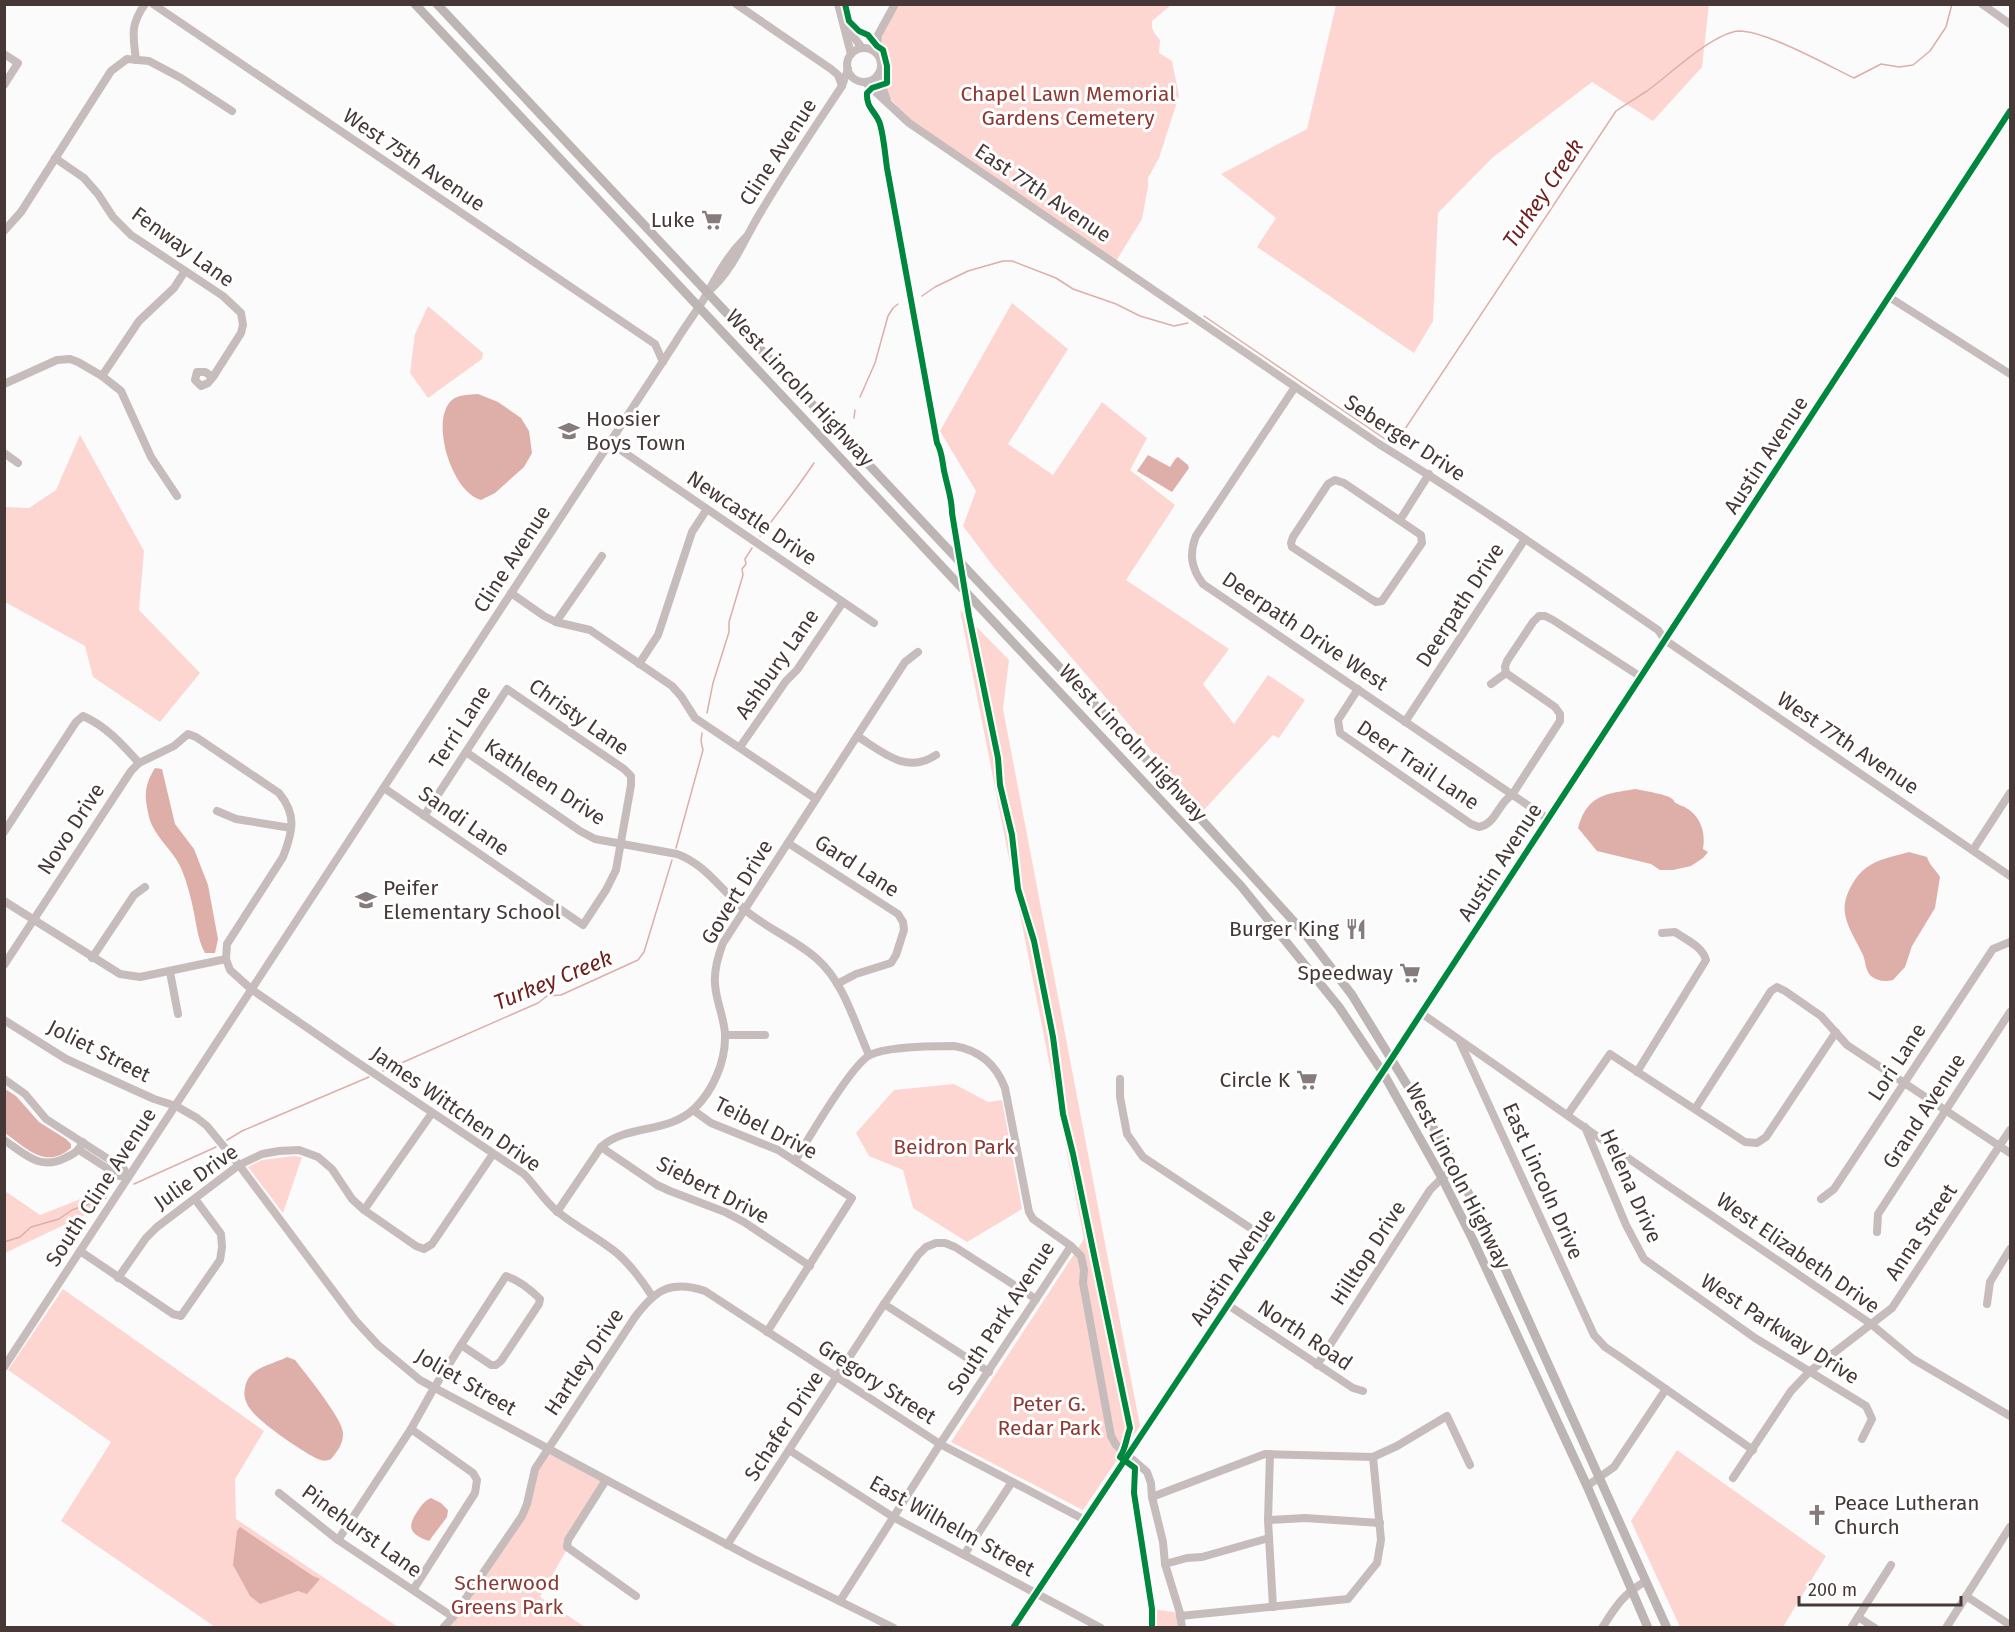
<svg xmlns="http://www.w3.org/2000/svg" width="2015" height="1632" font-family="'Fira Sans',sans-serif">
<rect width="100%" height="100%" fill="#fbfbfb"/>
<g fill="#fdd6d2">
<path d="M 898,5 L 1171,5 L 1152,21 C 1151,30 1155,34 1160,40 L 1159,53 L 1172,61 L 1179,96 L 1159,158 L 1148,178 L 1148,187 L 1142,219 L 1116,261 L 906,117 L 889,97 L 884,84 L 883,66 L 880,54 L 883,30 Z"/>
<path d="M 1336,5 L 1709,4 L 1702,67 L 1653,121 L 1592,82 L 1492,158 L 1438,213 L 1433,321 L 1414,353 L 1257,247 L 1276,218 L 1221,174 L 1307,129 Z"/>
<path d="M 1012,303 L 1068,349 L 1008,444 L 1053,475 L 1102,402 L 1147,438 L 1130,470 L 1175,505 L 1126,580 L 1229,649 L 1203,684 L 1234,724 L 1268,675 L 1305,700 L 1279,738 L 1273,735 L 1203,811 L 993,566 L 963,526 L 976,491 L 940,431 Z"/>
<path d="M 428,306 L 483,353 L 482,359 L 428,398 L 410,373 L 415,334 Z"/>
<path d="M 80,435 L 144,551 L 139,610 L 200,673 L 160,722 L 93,677 L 85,646 L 5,602 L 5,507 L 29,508 L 56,490 Z"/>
<path d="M 960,610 L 1009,660 L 1003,709 L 1140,1426 L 1083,1510 L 951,1442 L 1084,1239 Z"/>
<path d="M 954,1084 L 988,1102 L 1002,1100 L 1022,1209 L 967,1242 L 913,1208 L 903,1170 L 869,1156 L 856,1133 L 894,1090 Z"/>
<path d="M 293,1156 L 302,1157 L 283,1213 L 248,1167 L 262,1160 Z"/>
<path d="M 106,1189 L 89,1213 L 5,1253 L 5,1191 L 40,1215 Z"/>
<path d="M 63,1289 L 264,1431 L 235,1479 L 236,1519 L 398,1627 L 215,1627 L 61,1521 L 111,1442 L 8,1370 Z"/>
<path d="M 548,1449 L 606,1480 L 540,1597 L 585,1627 L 437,1628 L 453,1617 L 522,1516 L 530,1487 Z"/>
<path d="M 1677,1450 L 1826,1556 L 1783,1627 L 1680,1627 L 1631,1521 Z"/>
<path d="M 1152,1609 L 1180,1613 L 1183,1627 L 1155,1627 Z"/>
</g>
<g fill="#deaea9">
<path d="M 478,394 L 498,402 L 521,418 L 529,431 L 532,453 L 524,467 L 495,493 L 481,500 C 452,493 429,420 452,400 C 459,394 469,395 478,394 Z"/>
<path d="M 1148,455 L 1170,467 L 1176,458 L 1178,457 L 1188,465 L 1189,468 L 1172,492 L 1137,471 Z"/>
<path d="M 155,768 L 162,769 L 175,824 L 194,849 L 208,885 L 218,939 L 215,953 L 205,953 C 198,940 197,928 194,913 C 191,898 187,882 181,868 C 173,849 151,835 148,812 C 144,794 145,784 155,768 Z"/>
<path d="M 1635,789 C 1641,790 1668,795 1671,798 C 1677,802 1671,801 1678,804 C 1680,806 1684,806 1686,808 C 1701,816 1706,834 1703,849 L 1708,852 L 1703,858 L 1691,866 L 1673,870 L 1660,870 L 1651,864 L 1597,851 L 1578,828 C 1587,795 1605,794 1635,789 Z"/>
<path d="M 1909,852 L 1927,857 C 1929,865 1936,870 1940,877 L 1935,908 L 1912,946 L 1905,967 L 1893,980 C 1885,982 1877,981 1871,976 C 1865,970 1866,962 1863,955 C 1856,939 1842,921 1845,903 C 1847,891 1856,875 1866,868 C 1877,859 1895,856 1909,852 Z"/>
<path d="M 5,1089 L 16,1096 L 39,1122 L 66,1139 L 71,1144 L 71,1148 C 46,1170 26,1148 5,1133 Z"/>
<path d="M 287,1357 L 295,1360 C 305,1373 344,1420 343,1434 C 343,1444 337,1452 331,1459 C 326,1461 323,1461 318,1459 C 304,1453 258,1421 251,1410 C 246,1404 243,1396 245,1388 C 248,1367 272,1365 287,1357 Z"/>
<path d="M 431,1498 L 441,1503 L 448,1510 L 447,1517 L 429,1541 C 411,1535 406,1528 417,1512 C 421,1506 424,1501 431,1498 Z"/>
<path d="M 240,1527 L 313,1576 L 320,1579 L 307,1594 L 298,1591 L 260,1604 L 250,1596 L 233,1565 L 237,1531 Z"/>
</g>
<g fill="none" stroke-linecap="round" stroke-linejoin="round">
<g stroke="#deaea9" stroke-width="1.5">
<path d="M 922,296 L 935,287 L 968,271 L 1003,261 L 1012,261 L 1056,278 L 1073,289 L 1116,304 L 1140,316 L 1174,326 L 1188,323"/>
<path d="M 1204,316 L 1385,439 L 1394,441 L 1399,438 L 1616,111 C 1626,104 1636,98 1647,91 C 1668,76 1714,32 1739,31 C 1766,31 1827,65 1854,78 L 1881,64 L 1899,67 L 1913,65 L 1930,51 L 1946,27 L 1952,4"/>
<path d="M 860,397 L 875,363 L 888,316 L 893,308 L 898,304"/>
<path d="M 854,418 L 855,410"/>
<path d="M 760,536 C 779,512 797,488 814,463"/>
<path d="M 707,713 L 713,683 L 729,632 L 729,622 L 743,575 L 742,569 L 746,564 L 745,559 L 752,548"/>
<path d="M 676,848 L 703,750 L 701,741 L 702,733"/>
<path d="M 383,1071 L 538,1003 L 547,996 L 561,995 L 638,960 L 644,952 L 672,860"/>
<path d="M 227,1140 L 242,1131 L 369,1077"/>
<path d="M 134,1184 L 216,1147"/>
<path d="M 4,1242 L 20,1237 L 31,1227 L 59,1219 L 72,1210 L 106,1198"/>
</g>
<g stroke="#c5bcbb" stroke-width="8">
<path d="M 153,4 L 655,344 L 663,362"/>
<path d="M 736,4 L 831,69 L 838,75 L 842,86"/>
<path d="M 838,4 L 851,54"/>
<path d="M 1982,4 L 2010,24"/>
<path d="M 847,28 L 862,48"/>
<circle cx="864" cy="65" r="17"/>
<path d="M 877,53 L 878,35 L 895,4"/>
<path d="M 4,54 L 18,63 L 4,85"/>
<path d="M 136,60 C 133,35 130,25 145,4"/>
<path d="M 878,75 L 887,100"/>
<path d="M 865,82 L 909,123 L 1379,444 C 1475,503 1566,567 1658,630 L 1665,640 L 2010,876"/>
<path d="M 55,158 L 84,178 L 98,194 L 113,217 L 131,235 L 223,296 L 241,313 L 243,325 L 241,333 L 213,377 L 208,383 L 201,386 L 195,380 L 197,372 L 205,372 L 213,377"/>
<path d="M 4,231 L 21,212 L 111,71 L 127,59 L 149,61 L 181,78 L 232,111"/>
<path d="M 710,290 C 734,269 745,237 762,210 C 787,168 815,127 842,86 L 848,69"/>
<path d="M 1889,297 L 2010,374"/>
<path d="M 102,376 L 139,321 L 174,288 L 185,271"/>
<path d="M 4,384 L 57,360 L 70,359 L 78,362 L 102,376 L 121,391 L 151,457 L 177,496"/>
<path d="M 1295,387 L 1196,536 C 1189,554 1191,568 1203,584 L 1548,819"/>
<path d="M 609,442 L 874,623"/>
<path d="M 4,453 L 18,463"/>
<path d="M 1335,480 L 1344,483 L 1421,535 L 1422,543 L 1382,601 L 1376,602 L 1371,599 L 1292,547 L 1291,543 L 1293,537 L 1328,484 Z"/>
<path d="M 1400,520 L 1429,474"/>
<path d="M 511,593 L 544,616 L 556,622 L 590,630 L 672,686 L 681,696 L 695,718 L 816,799"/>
<path d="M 556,622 L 602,556"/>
<path d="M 639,664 L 658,635 L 692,532 L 707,509"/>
<path d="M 1491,684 L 1506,673"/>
<path d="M 1358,689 L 1338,720 L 1340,733 L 1471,824 L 1479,827 C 1496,824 1498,803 1512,795 L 1560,721 L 1560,714 L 1555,707 L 1506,673 L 1505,667 L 1507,661 L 1533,622 L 1539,616 L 1545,616 L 1553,620 L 1641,677"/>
<path d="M 1405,722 L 1525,539"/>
<path d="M 857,736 C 883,752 906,775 936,755"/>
<path d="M 740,747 L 786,681 L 797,670 L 843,602"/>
<path d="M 466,752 L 580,831 L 595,839 L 677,854 C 705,864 721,890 744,909 C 766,928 794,939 816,958 C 844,982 854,1022 869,1055"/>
<path d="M 384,788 L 583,925 L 606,890 L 616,870 L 631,785 L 631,776 L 624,769 L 507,689 L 424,816"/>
<path d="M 217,811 L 236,819 L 291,828"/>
<path d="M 4,832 L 76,722 L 83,716 C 106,726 123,745 139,763"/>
<path d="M 788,843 L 898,914 L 903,922 L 904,930 L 896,955 L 891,963 L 856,974 L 837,984"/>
<path d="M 1973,850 L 2010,793"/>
<path d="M 4,901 L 120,974 L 140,977 L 226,959"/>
<path d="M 92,958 L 134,895 L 145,887"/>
<path d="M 4,965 L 131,771 L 139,763 L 174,746 L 188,734 L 196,737 L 279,793 C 297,815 293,831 283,857 L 227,944 L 226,959 L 230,970 L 251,989 L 351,1058 L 524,1174 C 536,1186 544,1201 558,1212 C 575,1226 595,1236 613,1250 C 629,1262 641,1279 652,1296"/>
<path d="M 170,972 L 178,1014"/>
<path d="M 1421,1013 L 1661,1181 L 1871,1324 L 1913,1359 L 2010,1416"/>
<path d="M 4,1020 L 66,1059 L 154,1099 L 176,1106 L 197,1118 L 207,1126 L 239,1165 L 355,1320 L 378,1345 L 420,1380 L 754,1559 L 894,1628"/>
<path d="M 725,1035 L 765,1035"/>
<path d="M 1460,1042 L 1594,1335 L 1605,1347 L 1620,1357 L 1753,1450"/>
<path d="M 1637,1072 L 1706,960 C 1702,946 1686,940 1675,932 L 1662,933"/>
<path d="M 4,1079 L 25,1094 L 46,1119 L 124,1169 L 128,1177"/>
<path d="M 1120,1079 L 1120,1097 L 1127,1134 L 1143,1157 L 1270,1241"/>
<path d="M 1695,1109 L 1771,991 L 1777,987 L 1785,991 L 1821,1016 L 1847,1045 L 2010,1153"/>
<path d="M 693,1110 L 711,1123 L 778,1150 L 852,1198 L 767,1332"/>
<path d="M 1568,1114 L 1610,1054 L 1745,1142 L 1757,1143 L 1766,1137 L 1836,1032"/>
<path d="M 1585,1127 L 1626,1225 L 1644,1259 L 1755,1338 L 1866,1406 L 1872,1419 L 1862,1439"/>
<path d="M 4,1140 C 25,1154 40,1171 65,1158 C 75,1153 78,1152 83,1142"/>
<path d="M 601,1147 L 657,1185 L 670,1191 L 725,1212 L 744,1222 L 810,1266"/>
<path d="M 79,1150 L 119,1176 L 128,1177"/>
<path d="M 795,1161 C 808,1139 852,1064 870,1055 C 888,1046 933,1046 954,1046 C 979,1050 996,1064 1005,1088 L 1029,1212 L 1033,1219 L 1071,1246 L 1081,1256 L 1084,1270 L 1083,1283 L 1111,1436 L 1116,1445 L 1147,1472 L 1151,1483 L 1152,1497 L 1163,1542 L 1165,1564 L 1180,1613 L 1182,1628"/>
<path d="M 1821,1199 L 1834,1189 L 1993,949 L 2010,942"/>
<path d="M 364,1210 L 432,1113"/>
<path d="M 557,1212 L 601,1147 C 627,1124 667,1134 694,1109 C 713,1091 726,1061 725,1034 C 724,1017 716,1001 715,984 C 714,971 718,956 723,943 L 905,662 L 918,652"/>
<path d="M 1877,1232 L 1878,1214 L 2010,1012"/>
<path d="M 80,1251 L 173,1314 L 181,1316 L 220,1260 L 222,1247 L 221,1234 L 195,1199"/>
<path d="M 506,1276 C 518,1280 531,1290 540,1299 L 539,1304 L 501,1361 L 496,1365 L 491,1365 L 461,1345 Z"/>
<path d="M 118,1278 L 146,1238 L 157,1227 L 239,1165 L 262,1154 L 279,1151 L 299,1150 L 318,1157 L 332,1169 L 352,1199 L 364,1210 L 416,1246 L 424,1249 L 432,1244 L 493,1154"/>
<path d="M 884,1304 L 989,1372"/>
<path d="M 1987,1304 L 1990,1282 L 2010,1249"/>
<path d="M 1228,1305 L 1353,1388 L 1363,1391"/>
<path d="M 1317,1365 L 1430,1190 L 1442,1178 L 1456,1168"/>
<path d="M 4,1367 L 675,343 C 685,326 698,310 708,292 C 719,272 729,254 745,238"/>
<path d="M 411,1429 L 473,1473 L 477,1480 L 475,1493 L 413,1590"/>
<path d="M 789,1450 L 893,1517 L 1101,1628"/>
<path d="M 1270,1454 L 1268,1520 L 1273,1607"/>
<path d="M 1733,1478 L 1791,1391 L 1809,1372 L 1892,1308 L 2010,1130"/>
<path d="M 606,1480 L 568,1540 L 567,1547 L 636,1596"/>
<path d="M 1587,1486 L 1614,1467 L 1666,1389"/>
<path d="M 279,1493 L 338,1540 L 453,1617"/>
<path d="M 1152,1497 L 1265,1454 L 1373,1457 L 1397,1446 L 1447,1416 L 1470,1465"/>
<path d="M 1268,1520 L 1305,1518 L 1380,1523"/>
<path d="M 338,1540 L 411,1429 L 434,1388 L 461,1345"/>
<path d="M 727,1545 L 884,1304 L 918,1255 L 926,1247 L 936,1243 L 945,1243 L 955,1247 L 1036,1299"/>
<path d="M 964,1555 L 1012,1482"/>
<path d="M 1165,1564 L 1187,1558 L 1202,1557 L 1269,1538"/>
<path d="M 1966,1596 L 2010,1625"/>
<path d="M 840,1601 L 940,1444 L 1071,1246"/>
<path d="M 1180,1616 L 1348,1599 L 1377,1563 L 1381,1540 L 1373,1457"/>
<path d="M 1858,1617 L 1875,1628"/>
<path d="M 443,1628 L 453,1617 L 522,1516 L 527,1504 L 535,1469 L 635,1317 C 656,1289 671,1280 705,1291 L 940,1444 L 1085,1520"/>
<path d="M 1013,1628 L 1392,1058 L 2010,111"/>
<path d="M 1602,1628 C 1616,1606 1623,1594 1646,1581"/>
<path d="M 1851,1628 L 1891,1565"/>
<path d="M 1946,1628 L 2010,1527"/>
</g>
<g stroke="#bdb4b4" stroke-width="9">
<path d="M 415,4 L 1241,886 L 1339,1007 L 1382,1071 L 1442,1178 L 1473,1240 L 1587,1486 L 1648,1628"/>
<path d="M 437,4 L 975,578 L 1152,765 L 1306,935 L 1352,995 L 1442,1142 L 1490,1235 L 1667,1628"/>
</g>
<defs>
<g id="cycleway">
<path d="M 845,4 L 849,21 L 859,31 L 868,35 L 877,46 L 883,50 L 887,66 L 887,83 L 872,88 L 867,93 C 866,109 876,111 880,124 C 884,138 885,154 887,168 L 937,443 C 943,453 942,464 945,475 C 948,489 952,499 952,513 L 969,616 L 998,758 L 1000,785 L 1012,835 L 1018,889 L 1034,941 L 1053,1037 L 1063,1114 L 1073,1154 L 1130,1428 C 1126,1439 1126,1448 1120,1457 L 1135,1468 L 1134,1493 L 1152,1609 L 1152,1628"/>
<path d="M 1013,1628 L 1392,1058 L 2010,111"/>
</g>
</defs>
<use href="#cycleway" stroke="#fff" stroke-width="10"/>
<use href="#cycleway" stroke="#00873e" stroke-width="6"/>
</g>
<defs>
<symbol id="supermarket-bare" viewBox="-9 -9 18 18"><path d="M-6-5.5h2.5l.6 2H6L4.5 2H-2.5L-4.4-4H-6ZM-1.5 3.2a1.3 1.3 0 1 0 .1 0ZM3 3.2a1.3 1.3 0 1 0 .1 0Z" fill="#857c7b" stroke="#fff" stroke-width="2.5" paint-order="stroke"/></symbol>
<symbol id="school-bare" viewBox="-9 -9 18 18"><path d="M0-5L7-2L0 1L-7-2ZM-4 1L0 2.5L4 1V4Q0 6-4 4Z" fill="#857c7b" stroke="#fff" stroke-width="2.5" paint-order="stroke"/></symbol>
<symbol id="restaurant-bare" viewBox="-9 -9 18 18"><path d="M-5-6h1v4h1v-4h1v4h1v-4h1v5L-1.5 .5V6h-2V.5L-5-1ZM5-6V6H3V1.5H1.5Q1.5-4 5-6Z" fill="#857c7b" stroke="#fff" stroke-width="2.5" paint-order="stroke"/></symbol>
<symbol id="church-bare" viewBox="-9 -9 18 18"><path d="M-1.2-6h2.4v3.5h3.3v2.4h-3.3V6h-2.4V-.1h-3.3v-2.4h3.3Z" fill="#857c7b" stroke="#fff" stroke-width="2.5" paint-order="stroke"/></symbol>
</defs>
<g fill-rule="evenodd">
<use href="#supermarket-bare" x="697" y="205" width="30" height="30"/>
<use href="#school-bare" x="554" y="416" width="30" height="30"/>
<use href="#school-bare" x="351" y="885" width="30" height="30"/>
<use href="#restaurant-bare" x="1341" y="914" width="30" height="30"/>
<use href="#supermarket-bare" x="1395" y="958" width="30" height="30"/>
<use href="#supermarket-bare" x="1292" y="1065" width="30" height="30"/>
<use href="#church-bare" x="1802" y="1500" width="30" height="30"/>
</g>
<g text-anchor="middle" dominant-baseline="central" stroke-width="6" stroke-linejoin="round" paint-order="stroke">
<g font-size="21" fill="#8d3934" stroke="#fff">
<text x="1068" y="94">Chapel Lawn Memorial<tspan x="1068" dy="24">Gardens Cemetery</tspan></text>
<text x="954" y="1147">Beidron Park</text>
<text x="1049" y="1404">Peter G.<tspan x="1049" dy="24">Redar Park</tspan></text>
<text x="507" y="1583">Scherwood<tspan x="507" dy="24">Greens Park</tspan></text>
</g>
<g font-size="21" fill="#453836" stroke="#fff">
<text transform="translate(778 152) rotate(-57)">Cline Avenue</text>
<text transform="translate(414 160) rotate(34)">West 75th Avenue</text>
<text transform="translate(1043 193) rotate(34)">East 77th Avenue</text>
<text transform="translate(183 247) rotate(36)">Fenway Lane</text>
<text transform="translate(800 388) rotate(47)">West Lincoln Highway</text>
<text transform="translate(1405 438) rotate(33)">Seberger Drive</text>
<text transform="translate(1766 455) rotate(-57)">Austin Avenue</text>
<text transform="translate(752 518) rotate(34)">Newcastle Drive</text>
<text transform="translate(512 559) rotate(-57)">Cline Avenue</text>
<text transform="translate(1460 605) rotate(-57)">Deerpath Drive</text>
<text transform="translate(1305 631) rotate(34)">Deerpath Drive West</text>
<text transform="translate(777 664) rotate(-55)">Ashbury Lane</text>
<text transform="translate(579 717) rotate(35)">Christy Lane</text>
<text transform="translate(460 727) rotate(-57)">Terri Lane</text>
<text transform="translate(1133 743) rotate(47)">West Lincoln Highway</text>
<text transform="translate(1848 743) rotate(34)">West 77th Avenue</text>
<text transform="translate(1418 765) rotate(34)">Deer Trail Lane</text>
<text transform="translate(545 782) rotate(33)">Kathleen Drive</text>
<text transform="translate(464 821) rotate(35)">Sandi Lane</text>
<text transform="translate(71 829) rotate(-57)">Novo Drive</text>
<text transform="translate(1500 862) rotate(-57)">Austin Avenue</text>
<text transform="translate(857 866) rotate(33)">Gard Lane</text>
<text transform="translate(737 892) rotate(-59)">Govert Drive</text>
<text transform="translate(99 1051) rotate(27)">Joliet Street</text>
<text transform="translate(1897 1062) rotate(-57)">Lori Lane</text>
<text transform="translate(456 1109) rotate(35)">James Wittchen Drive</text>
<text transform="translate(1924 1111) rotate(-57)">Grand Avenue</text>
<text transform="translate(766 1128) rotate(27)">Teibel Drive</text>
<text transform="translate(1458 1176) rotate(63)">West Lincoln Highway</text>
<text transform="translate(196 1177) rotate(-35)">Julie Drive</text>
<text transform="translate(1543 1181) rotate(66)">East Lincoln Drive</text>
<text transform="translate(1631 1186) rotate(66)">Helena Drive</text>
<text transform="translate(101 1187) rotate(-57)">South Cline Avenue</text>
<text transform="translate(713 1190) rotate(27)">Siebert Drive</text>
<text transform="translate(1921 1232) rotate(-56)">Anna Street</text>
<text transform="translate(1368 1253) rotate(-57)">Hilltop Drive</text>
<text transform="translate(1798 1253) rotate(35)">West Elizabeth Drive</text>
<text transform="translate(1233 1267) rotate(-56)">Austin Avenue</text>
<text transform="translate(1001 1318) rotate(-57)">South Park Avenue</text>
<text transform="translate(1780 1329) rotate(33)">West Parkway Drive</text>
<text transform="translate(1305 1335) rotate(34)">North Road</text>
<text transform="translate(584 1362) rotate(-56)">Hartley Drive</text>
<text transform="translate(466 1382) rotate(30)">Joliet Street</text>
<text transform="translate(877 1382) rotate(33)">Gregory Street</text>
<text transform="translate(784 1426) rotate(-57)">Schafer Drive</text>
<text transform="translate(952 1526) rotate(29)">East Wilhelm Street</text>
<text transform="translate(362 1531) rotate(36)">Pinehurst Lane</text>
</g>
<g font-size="21" fill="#453836" stroke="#fff" text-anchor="end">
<text x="695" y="220">Luke</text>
<text x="586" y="419" text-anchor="start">Hoosier<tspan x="586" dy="24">Boys Town</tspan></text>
<text x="383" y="888" text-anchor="start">Peifer<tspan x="383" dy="24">Elementary School</tspan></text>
<text x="1339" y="929">Burger King</text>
<text x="1393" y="973">Speedway</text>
<text x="1290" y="1080">Circle K</text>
<text x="1834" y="1503" text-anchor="start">Peace Lutheran<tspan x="1834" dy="24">Church</tspan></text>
</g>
<g font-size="22" font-style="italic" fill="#701e1c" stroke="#fff">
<text transform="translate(1543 193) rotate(-56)">Turkey Creek</text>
<text transform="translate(553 980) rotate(-22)">Turkey Creek</text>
</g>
</g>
<rect width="2015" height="1632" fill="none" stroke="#453836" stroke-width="12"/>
<path d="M1799 1596v9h162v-9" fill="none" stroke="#453836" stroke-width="3"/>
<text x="1808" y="1596" font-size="18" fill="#453836" stroke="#ffffff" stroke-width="4.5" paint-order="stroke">200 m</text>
</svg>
